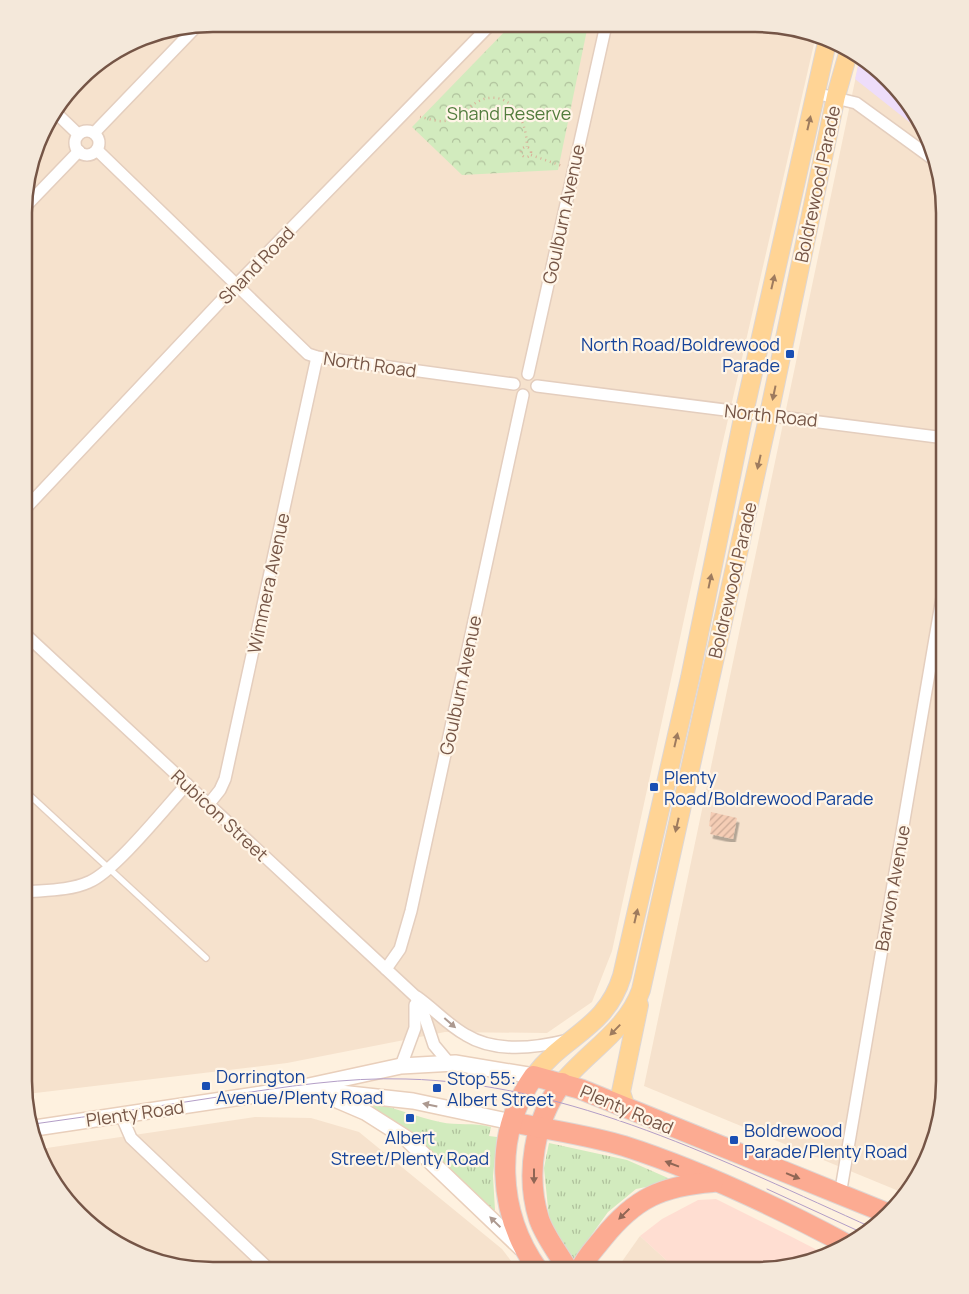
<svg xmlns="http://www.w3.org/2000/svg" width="969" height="1294" font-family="Manrope,sans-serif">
<defs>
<pattern id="grass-tufts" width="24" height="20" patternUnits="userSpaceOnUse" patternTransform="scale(1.25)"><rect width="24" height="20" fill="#d2ebbe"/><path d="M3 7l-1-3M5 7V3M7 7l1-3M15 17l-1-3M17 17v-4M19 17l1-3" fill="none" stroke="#afc19c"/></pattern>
<pattern id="forest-crowns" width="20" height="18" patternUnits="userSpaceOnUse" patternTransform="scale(1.25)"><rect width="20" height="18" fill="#d2ebbe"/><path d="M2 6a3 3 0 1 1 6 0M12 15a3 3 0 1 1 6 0" fill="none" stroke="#afc19c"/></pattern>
<pattern id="building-hatch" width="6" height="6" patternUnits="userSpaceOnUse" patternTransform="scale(1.25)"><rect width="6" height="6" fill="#f5cdb5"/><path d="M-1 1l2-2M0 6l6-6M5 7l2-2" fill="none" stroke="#cba995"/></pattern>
<filter id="shadow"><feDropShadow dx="2.5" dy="4.5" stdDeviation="0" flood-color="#0004"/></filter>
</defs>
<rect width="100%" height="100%" fill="#fef1df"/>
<g fill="#f6e2cd">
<path d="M 213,24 L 781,25 L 816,35 L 718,463 L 612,951 L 592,1002 L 547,1033 L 445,1032 L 287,1063 L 27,1094 L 24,1081 L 25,188 L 49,119 L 89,71 L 152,34 Z"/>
<path d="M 860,57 L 871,63 L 926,129 L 945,213 L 945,1093 L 935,1142 L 913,1186 L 906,1194 L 644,1086 Z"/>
<path d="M 255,1117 L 311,1118 L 359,1132 L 502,1249 L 518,1270 L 189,1269 L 108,1238 L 71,1206 L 43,1165 L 40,1149 Z"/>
<path d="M 640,1236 L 677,1270 L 616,1270 Z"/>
</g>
<path fill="#ffded2" d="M 716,1199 L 792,1237 L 825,1254 L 756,1270 L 677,1270 L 640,1236 L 662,1219 L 698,1200 Z"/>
<path fill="#eeddfa" d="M 860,57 L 871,63 L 926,129 L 927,136 L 855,79 Z"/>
<g fill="url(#grass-tufts)">
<path d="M 375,1104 C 397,1108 417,1117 440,1122 C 458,1126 473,1122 491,1127 L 489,1136 L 497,1137 L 493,1176 L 495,1210 L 492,1211 L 421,1142 L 372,1108 Z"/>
<path d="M 549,1143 L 627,1160 L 668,1178 L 672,1182 L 636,1189 L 608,1212 L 572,1262 L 549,1218 L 544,1168 Z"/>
</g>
<path fill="url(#forest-crowns)" d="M 511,25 L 588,25 L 558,170 L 462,175 L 412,127 Z"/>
<path fill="url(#building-hatch)" filter="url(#shadow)" d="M 711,812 L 737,818 L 733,839 L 710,834 L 712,827 L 709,826 Z"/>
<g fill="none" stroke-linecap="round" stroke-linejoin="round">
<defs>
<path id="lane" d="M 24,790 L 206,958"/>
<g id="street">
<path d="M 815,93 L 856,103 L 933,159"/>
<path d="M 55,112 L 78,134"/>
<circle cx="87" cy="143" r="12"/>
<path d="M 94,133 L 196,27"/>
<path d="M 97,150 L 308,354 L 317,357 L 514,384"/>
<path d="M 25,207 L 79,151"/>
<path d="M 528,374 L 606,25"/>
<path d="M 537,386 L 945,438"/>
<path d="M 25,509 L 235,286 L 490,25"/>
<path d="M 25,634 L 415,996 L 422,1009 L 434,1045 L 449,1063"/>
<path d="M 208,805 L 220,790 L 225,779 L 317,357"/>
<path d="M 24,892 C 45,890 69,891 89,882 C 114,872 166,807 187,784"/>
<path d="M 386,969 L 400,949 L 411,911 L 523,395"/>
<path d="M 417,997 C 434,1009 448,1025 466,1035 C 495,1053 536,1048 568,1040"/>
<path d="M 401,1066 L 415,1028 L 415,1005"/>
<path d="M 121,1115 L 131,1138 L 269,1269"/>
<path d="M 840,1195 L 945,580"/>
</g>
<g id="secondary">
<path d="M 316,1091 L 365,1112 L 406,1138 L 521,1248"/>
<path d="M 331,1092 L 413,1101 L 512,1122"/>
<path d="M 35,1128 L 295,1089 L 401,1066 L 455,1063 L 534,1076"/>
</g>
<g id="primary">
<path d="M 534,1076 C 564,1035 606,1029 622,976 L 690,678 L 744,413 L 828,38"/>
<path d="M 562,1083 C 588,1051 627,1030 641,990 L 769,414 L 836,96 L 849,50"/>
<path d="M 626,1108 L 621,1092 L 639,1005"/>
</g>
<g id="highway">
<path d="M 562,1083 C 534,1120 525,1175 539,1219 C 545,1237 559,1254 568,1270"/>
<path d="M 512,1122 C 549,1130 588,1135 624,1146 C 702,1171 777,1207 848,1245"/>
<path d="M 538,1270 C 497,1213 493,1134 534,1076 L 580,1089 L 889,1214"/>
<path d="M 580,1270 C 585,1258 595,1248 603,1238 C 635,1198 662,1186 713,1182"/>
</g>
</defs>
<use href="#lane" stroke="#e4cebe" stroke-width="8"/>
<use href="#street" stroke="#e4cebe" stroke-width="14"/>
<use href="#secondary" stroke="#e9cfbb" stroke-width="18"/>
<use href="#primary" stroke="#ded6d3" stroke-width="20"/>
<use href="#highway" stroke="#ded6d3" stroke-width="22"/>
<g stroke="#d9b099" stroke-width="2.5" stroke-dasharray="1 4" stroke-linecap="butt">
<path d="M 420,117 C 427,118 437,122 444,121 C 461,119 473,99 489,98 C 516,95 527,126 527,147"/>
<circle cx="526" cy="152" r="5"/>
<path d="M 531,155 L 562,166"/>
<path d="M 496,1099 L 504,1100"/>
</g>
<use href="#lane" stroke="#fff" stroke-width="5.5"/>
<use href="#street" stroke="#fff" stroke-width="11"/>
<use href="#secondary" stroke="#fff" stroke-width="15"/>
<use href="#primary" stroke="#ffd495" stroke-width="18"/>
<use href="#highway" stroke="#fcab92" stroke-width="20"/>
<g stroke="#b39ec7" stroke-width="1">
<path d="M 34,1124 C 97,1115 161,1106 224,1096 C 285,1087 345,1077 406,1079 C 572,1083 725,1162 873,1228"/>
<path d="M 767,1189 L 865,1234"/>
</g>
</g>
<defs><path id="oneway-solid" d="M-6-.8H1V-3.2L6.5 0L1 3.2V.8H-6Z" transform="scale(1.25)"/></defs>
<g fill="#9e7b5e">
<use href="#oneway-solid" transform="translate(809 123) rotate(-77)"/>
<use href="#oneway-solid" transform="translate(773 282) rotate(-77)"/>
<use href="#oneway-solid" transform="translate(774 393) rotate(102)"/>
<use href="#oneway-solid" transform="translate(759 462) rotate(103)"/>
<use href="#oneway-solid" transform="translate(710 581) rotate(-78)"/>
<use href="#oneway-solid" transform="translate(676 740) rotate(-77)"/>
<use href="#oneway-solid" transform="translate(677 825) rotate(103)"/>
<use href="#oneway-solid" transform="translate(636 916) rotate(-77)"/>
<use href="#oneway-solid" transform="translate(615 1030) rotate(134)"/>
</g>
<g fill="#ac9990">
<use href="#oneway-solid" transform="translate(450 1023) rotate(41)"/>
<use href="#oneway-solid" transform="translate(430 1105) rotate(-168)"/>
<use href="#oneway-solid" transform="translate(495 1222) rotate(-136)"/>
</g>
<g fill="#906655">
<use href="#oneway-solid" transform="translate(672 1164) rotate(-159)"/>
<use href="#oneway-solid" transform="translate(534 1176) rotate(90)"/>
<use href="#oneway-solid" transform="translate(793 1176) rotate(22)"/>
<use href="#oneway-solid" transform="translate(624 1214) rotate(136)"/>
</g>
<g fill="#1a4fb4" stroke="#fff5e7" stroke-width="2">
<rect x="785" y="349" width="10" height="10" rx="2.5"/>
<rect x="649" y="782" width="10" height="10" rx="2.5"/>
<rect x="201" y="1081" width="10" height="10" rx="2.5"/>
<rect x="432" y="1083" width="10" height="10" rx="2.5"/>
<rect x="405" y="1113" width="10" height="10" rx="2.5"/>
<rect x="729" y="1135" width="10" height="10" rx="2.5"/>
</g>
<g text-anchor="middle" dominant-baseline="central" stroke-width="4.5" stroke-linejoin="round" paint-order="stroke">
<g font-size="18" fill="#527c3d" stroke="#fff5e7">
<text x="509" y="113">Shand Reserve</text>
</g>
<g font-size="18" fill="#755546" stroke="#fff5e7">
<text transform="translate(817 184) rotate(-78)">Boldrewood Parade</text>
<text transform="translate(563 214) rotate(-78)">Goulburn Avenue</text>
<text transform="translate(256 265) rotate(-46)">Shand Road</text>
<text transform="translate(370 364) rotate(8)">North Road</text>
<text transform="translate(771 415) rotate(6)">North Road</text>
<text transform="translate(732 580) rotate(-77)">Boldrewood Parade</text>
<text transform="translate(268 583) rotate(-78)">Wimmera Avenue</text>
<text transform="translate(460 685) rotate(-78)">Goulburn Avenue</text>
<text transform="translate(220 815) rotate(43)">Rubicon Street</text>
<text transform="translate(892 888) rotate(-80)">Barwon Avenue</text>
<text transform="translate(627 1109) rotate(23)">Plenty Road</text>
<text transform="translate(135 1113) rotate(-8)">Plenty Road</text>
</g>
<g font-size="18" fill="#164399" stroke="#fff5e7" text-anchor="start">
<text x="780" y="344" text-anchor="end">North Road/Boldrewood<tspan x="780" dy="21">Parade</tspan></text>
<text x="664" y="777">Plenty<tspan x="664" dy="21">Road/Boldrewood Parade</tspan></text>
<text x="216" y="1076">Dorrington<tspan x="216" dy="21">Avenue/Plenty Road</tspan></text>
<text x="447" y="1078">Stop 55:<tspan x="447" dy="21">Albert Street</tspan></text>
<text x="744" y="1130">Boldrewood<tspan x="744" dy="21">Parade/Plenty Road</tspan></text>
<text x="410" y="1137" text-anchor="middle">Albert<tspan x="410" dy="21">Street/Plenty Road</tspan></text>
</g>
</g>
<path d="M0 0H969V1294H0ZM213 32H755A181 181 0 0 1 936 213V1081A181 181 0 0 1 755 1262H213A181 181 0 0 1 32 1081V213A181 181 0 0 1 213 32Z" fill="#f4e8da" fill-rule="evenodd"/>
<path fill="none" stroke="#755546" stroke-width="2.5" d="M213 32H755A181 181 0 0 1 936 213V1081A181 181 0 0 1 755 1262H213A181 181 0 0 1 32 1081V213A181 181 0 0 1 213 32Z"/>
</svg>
